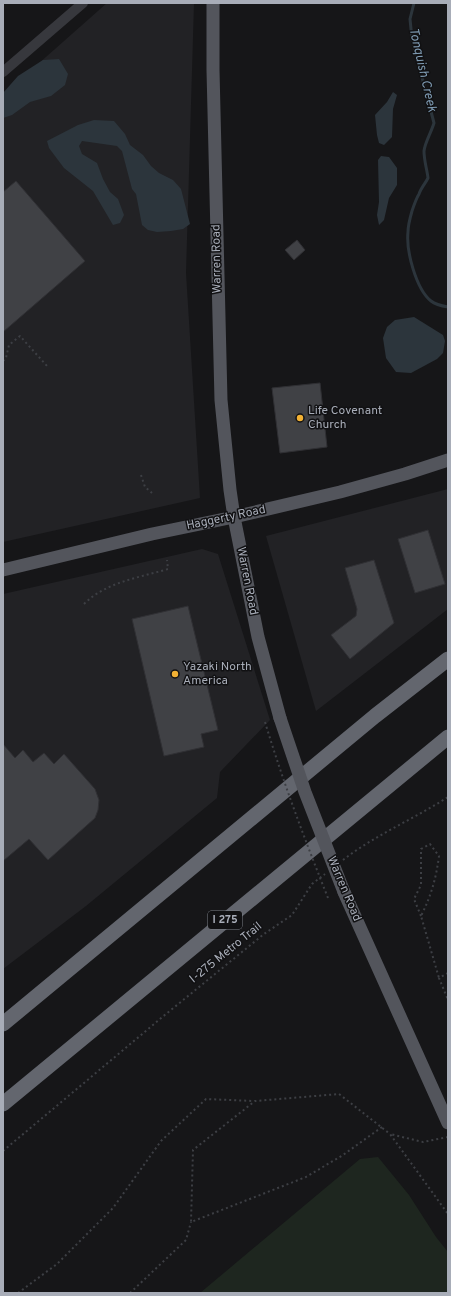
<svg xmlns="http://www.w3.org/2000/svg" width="451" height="1296" font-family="Overpass,sans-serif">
<rect width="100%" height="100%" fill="#161618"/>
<g fill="#222225">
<path d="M 107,3 L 194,3 L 186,273 L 200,498 L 3,542 L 3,95 Z"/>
<path d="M 448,489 L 448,609 L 316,711 L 266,536 Z"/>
<path d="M 202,549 L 218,554 L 270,720 L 220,772 L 217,798 L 86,906 L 3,969 L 3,594 Z"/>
</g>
<path fill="#1e261f" d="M 378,1157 L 409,1195 L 436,1237 L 448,1252 L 448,1293 L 200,1293 L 360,1159 Z"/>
<g fill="#2c353c">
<path d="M 59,59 L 68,74 L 65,85 L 51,96 L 30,102 L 12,115 L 3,118 L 3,93 L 18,76 L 43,60 Z"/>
<path d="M 393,92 L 397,95 L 393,109 L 392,137 L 384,145 L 379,143 L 377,135 L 375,115 L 387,102 Z"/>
<path d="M 94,120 L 114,121 L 125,134 L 130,145 L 143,155 L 151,166 L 159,173 L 173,180 L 181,189 L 190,224 L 183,229 L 171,231 L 157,232 L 148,230 L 142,225 L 136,194 L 132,189 L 122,151 L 117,146 L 82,141 L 79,146 L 82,154 L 97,163 L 103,179 L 110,192 L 118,199 L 124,215 L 120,223 L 113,225 L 93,191 L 64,168 L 49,148 L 47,141 L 78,125 Z"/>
<path d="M 381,156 L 389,157 L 397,168 L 397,185 L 389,198 L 384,220 L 379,225 L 377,215 L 379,202 L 378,160 Z"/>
<path d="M 414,317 L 443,335 L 445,341 L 443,353 L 437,359 L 411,373 L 396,372 L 386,358 L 383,338 L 387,327 L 395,320 Z"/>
</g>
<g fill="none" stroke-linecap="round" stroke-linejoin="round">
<path stroke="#2c353c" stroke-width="3" d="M 414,3 L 410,19 L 412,39 L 434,123 C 431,133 425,142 424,151 C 424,161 427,169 428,178 C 425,184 421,188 419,194 C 416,199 414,205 412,211 C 410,218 408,225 408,232 C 406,251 416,289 431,301 C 436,305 442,306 448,307"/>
</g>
<g fill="#404145" stroke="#303034">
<path d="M 16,181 L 85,261 L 3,332 L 3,192 Z"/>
<path d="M 297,240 L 305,250 L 294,260 L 285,250 Z"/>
<path d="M 320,383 L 327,447 L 280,453 L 272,388 Z"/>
<path d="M 428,530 L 445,584 L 415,593 L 398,539 Z"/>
<path d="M 374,560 L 394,623 L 350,659 L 331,635 L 356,616 L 357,609 L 345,568 Z"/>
<path d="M 188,606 L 218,730 L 201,734 L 204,747 L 164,756 L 132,619 Z"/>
<path d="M 3,744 L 15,758 L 23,750 L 33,762 L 44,753 L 54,764 L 64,754 L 95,789 L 99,800 L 98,810 L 95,818 L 48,860 L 29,839 L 3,861 Z"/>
</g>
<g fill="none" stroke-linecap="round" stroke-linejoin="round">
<g stroke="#3d3f44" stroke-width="2" stroke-dasharray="2 3" stroke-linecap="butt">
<path d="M 3,361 L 6,358 L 9,345 L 20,336 L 47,366"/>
<path d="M 141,475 L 145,487 L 152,493"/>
<path d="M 84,604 C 106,582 138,578 168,569 L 167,560"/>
<path d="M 343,860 C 375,835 414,819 448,797"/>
<path d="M 421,916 L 414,899 L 421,885 L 421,849 L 430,844 L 439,856 C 436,879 431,896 421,916 L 439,978"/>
<path d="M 448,973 L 439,978 L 448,1000"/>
<path d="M 382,1127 L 343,1155 L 306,1177 L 191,1222 L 193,1150 L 255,1101 L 339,1094 L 390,1134"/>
<path d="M 448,1137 L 423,1142 L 390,1134 L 448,1214"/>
<path d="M 3,1151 L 166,1014 L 264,934 L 292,915 L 312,884 L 325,874"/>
<path d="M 18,1293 L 57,1264 L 113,1208 L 161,1141 L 206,1099 L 254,1101"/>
<path d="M 130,1293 L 186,1240 L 191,1222"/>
</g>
<path stroke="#37383d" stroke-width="10" d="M 3,72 L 83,3"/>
<g stroke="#53555c" stroke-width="13">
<path d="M 213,3 L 213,70 L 221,400 L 230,490 L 234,517 L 258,637 L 280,718"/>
<path d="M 3,570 L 152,534 L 234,517 L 340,492 L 405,474 L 448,460"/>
<path d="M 344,892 L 448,1123"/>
</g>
<g stroke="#63666e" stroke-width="15">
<path d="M 3,1024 L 375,716 L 448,659"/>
<path d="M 3,1104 L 448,737"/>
</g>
<path stroke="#3d3f44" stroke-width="2" stroke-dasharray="2 3" stroke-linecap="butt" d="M 265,722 C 283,782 305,840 328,898"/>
<path stroke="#53555c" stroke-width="13" d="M 280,718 L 305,792 L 344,892"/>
</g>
<g fill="#f2b134" stroke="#111113" stroke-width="1.5">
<circle cx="300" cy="418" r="4"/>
<circle cx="175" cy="674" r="4"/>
</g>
<g text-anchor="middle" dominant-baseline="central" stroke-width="3" stroke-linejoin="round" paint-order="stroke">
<rect fill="#111113" stroke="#7b7e86" stroke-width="1" x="208" y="911" width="34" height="18" rx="3"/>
<g font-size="11" font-weight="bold" fill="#a8adb8">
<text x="225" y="920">I 275</text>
</g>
<g font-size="12" fill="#a8adb8" stroke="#111113">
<text transform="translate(217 259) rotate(-91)">Warren Road</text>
<text transform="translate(226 518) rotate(-12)">Haggerty Road</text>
<text transform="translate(247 581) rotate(79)">Warren Road</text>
<text transform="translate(344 889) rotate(67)">Warren Road</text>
<text transform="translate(226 953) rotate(-39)">I-275 Metro Trail</text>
</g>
<g font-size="12" fill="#a8adb8" stroke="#111113" text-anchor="start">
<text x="308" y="411">Life Covenant<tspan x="308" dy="14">Church</tspan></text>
<text x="183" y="667">Yazaki North<tspan x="183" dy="14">America</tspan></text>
</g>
<g font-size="13" font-style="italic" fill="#7f9bb3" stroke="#111113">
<text transform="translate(422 70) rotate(77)">Tonquish Creek</text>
</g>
</g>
<rect width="451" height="1296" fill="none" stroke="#a8adb8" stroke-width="8"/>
</svg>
